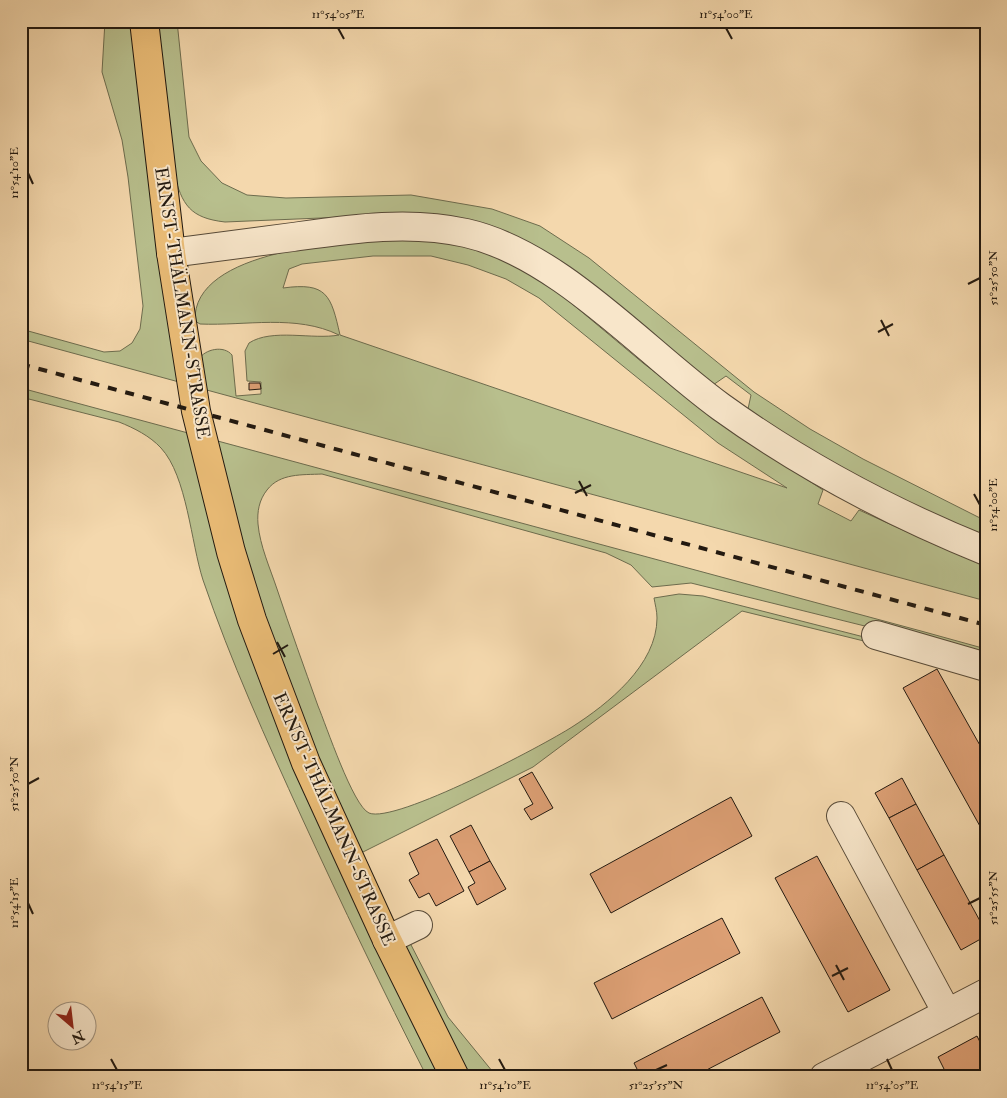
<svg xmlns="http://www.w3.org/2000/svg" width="1007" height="1098" font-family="'IM FELL Double Pica',serif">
<rect width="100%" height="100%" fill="#f4d8ad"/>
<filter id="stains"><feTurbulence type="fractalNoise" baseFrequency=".004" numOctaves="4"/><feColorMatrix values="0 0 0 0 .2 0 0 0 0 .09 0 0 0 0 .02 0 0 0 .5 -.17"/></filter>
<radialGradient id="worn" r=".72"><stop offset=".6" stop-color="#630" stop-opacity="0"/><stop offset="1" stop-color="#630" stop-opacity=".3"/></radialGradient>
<g fill="#b8bf8d" stroke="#6d6c4e" fill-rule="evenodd">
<path d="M 105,21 L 136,21 L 179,382 L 21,339 L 21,329 L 104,352 L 120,351 L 132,343 L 140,329 L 143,306 L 128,177 L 122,140 L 102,72 Z"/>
<path d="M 156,21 L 177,21 L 189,137 L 201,161 L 222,183 L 247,195 L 286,198 L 411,195 L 492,209 L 540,226 L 589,258 L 754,392 L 810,429 L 863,459 L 986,521 L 986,537 L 901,500 L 795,441 L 748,409 L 751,395 L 726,376 L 713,385 L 573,272 L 537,247 L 492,229 L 393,215 L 225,222 C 190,218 182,205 174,173 Z"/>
<path d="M 398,239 L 442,241 L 483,251 L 530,272 L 564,297 L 643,363 L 728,428 L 823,490 L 818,504 L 851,521 L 859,510 L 938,546 L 986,565 L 986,601 L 203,389 L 199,359 C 205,349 224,345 232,355 L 236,396 L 261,394 L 261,382 L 247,381 L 245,351 L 249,343 C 272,328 313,340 339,335 C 296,314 246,326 200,324 L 195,321 C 192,249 348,241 398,239 ZM 373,256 L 431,256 L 468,265 L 506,279 L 539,298 L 718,443 L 787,488 L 340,335 C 331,295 327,282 283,288 L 289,269 L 302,264 Z"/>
<path d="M 21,388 L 188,433 L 288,752 L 330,849 L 441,1077 L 427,1077 C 383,991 342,905 302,818 C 266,739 231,662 203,580 C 191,543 187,476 161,448 C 150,436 134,428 119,422 L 21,397 Z"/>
<path d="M 214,440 L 921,631 L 986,649 L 986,656 L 691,583 L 652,587 L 631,565 L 606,553 L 322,474 C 302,475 280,473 267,490 C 259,500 257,512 258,524 C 260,546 270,568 277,589 C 290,628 304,667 318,706 C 326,725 353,806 369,813 C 395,824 544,745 572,727 C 608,704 657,665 657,618 C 657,611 655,604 654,598 L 679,594 L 703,596 L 868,638 L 872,643 L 742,611 L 533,767 L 359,854 C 331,792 303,730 281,665 C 255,591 234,516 214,440 Z"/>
<path d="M 408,939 L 448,1017 L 497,1077 L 468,1077 L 402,942 Z"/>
</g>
<g fill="#dc9f74" stroke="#221910">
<path d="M 249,383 L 260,383 L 261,389 L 249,390 Z"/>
<path d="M 937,669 L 986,756 L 986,837 L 903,688 Z"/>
<path d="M 532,772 L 553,808 L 531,820 L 524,809 L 533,804 L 519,779 Z"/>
<path d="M 902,778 L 916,804 L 889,818 L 875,793 Z"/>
<path d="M 731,797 L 752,836 L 611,913 L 590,874 Z"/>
<path d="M 916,804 L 944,855 L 917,870 L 889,818 Z"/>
<path d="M 471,825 L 490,861 L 469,872 L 450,836 Z"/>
<path d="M 437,839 L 464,891 L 436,906 L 429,893 L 419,898 L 409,880 L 419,874 L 409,853 Z"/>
<path d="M 944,855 L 986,932 L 986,936 L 961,950 L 917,870 Z"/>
<path d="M 817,856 L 890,990 L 848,1012 L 775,878 Z"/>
<path d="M 490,861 L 506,889 L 477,905 L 468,887 L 475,883 L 469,872 Z"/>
<path d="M 722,918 L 740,953 L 612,1019 L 594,983 Z"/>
<path d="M 762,997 L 780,1032 L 693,1077 L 641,1077 L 634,1063 Z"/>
<path d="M 977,1036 L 986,1054 L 986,1074 L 981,1077 L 948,1077 L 938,1057 Z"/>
</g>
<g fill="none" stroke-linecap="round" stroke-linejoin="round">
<defs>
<g id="minor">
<path d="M 171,253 C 212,248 253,242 293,237 C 350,229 409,220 466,233 C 559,254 644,351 721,407 C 803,466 892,513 986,551"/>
<path d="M 876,635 L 986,667"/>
<path d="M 841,816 L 947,1013"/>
<path d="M 387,940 L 418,925"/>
<path d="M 824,1077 L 986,993"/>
</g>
<path id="major" d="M 144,21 L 171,253 L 196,411 L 231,552 L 252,620 L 306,763 L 387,940 L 455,1077"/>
</defs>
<use href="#minor" stroke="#564937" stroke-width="30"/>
<use href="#major" stroke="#221910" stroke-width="30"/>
<use href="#minor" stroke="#f8e6ca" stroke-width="28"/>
<use href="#major" stroke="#eabc76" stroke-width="28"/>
<path stroke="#221910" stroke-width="4" stroke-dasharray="9 9" stroke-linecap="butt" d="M 21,364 L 986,625"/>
</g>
<path fill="none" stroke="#221910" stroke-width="2" d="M 338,28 L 344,39M 726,28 L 732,39M 28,173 L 33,184M 968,284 L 980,278M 881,320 L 889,336M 878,332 L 893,324M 579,481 L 587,496M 575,493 L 591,485M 974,494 L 980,505M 277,642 L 285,657M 273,654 L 288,645M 28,784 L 39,778M 28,903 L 33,914M 968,904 L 980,898M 836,965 L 844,980M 832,976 L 848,968M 111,1059 L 117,1070M 499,1059 L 505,1070M 887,1059 L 892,1070M 656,1070 L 667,1065"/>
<g text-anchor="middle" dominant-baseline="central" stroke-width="4" stroke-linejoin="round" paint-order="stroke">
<g font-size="18" fill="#221910" stroke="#f8e6ca">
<text transform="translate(182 303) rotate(81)">ERNST-THÄLMANN-STRASSE</text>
<text transform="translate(334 819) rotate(66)">ERNST-THÄLMANN-STRASSE</text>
</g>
</g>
<rect width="1007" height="1098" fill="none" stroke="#f4d8ad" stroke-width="55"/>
<g transform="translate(72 1026) rotate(152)"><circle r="24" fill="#f8e6ca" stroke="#a29480"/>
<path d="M0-4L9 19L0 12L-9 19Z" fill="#8f2418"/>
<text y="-8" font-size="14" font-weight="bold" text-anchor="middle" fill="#221910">N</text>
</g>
<rect x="28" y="28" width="952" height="1042" fill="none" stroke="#221910" stroke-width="2"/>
<g font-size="12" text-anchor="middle" fill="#221910">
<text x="338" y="18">11°54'05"E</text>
<text x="726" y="18">11°54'00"E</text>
<text transform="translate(14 173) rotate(-90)" y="4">11°54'10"E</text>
<text transform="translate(993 278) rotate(-90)" y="4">51°25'50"N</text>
<text transform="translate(993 505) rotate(-90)" y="4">11°54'00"E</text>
<text transform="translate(14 784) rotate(-90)" y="4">51°25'50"N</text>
<text transform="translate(993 898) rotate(-90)" y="4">51°25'55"N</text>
<text transform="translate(14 903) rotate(-90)" y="4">11°54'15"E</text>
<text x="117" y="1089">11°54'15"E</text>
<text x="505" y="1089">11°54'10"E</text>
<text x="656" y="1089">51°25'55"N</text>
<text x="892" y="1089">11°54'05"E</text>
</g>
<rect width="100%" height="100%" filter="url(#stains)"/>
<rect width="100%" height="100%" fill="url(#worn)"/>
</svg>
